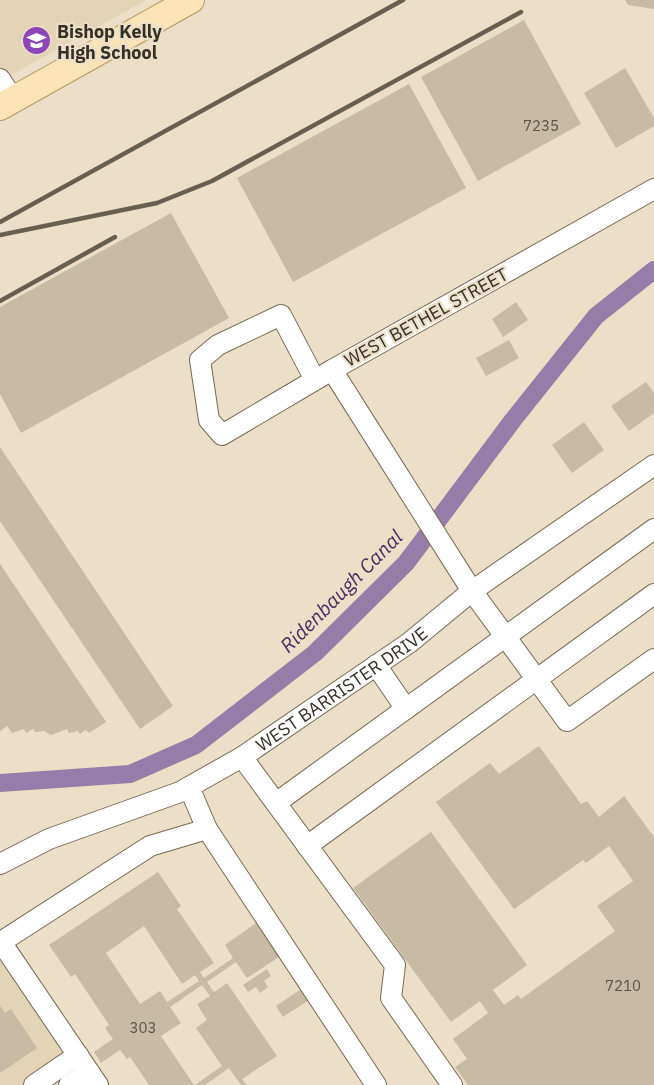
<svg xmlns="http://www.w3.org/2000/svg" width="654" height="1085" font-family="'IBM Plex Sans',sans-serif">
<rect width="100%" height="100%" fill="#ecdfc7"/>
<g fill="#e3d4b5">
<path d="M 0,0 L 146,0 L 0,81 Z"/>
<path d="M 0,936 L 79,1049 L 23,1085 L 0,1085 Z"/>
</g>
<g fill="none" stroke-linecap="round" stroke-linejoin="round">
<path stroke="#967ca8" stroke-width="18" d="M 0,783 L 130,774 L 196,745 L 315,653 L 406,563 L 513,420 L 596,316 L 654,270"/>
</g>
<g fill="#c7bba4" fill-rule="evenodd">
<path d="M 625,0 L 654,0 L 654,9 L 628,5 Z"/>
<path d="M 524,20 L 581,124 L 478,181 L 421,77 Z"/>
<path d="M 625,68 L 654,118 L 654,126 L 616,148 L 584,93 Z"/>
<path d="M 409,84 L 466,188 L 293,282 L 237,178 Z"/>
<path d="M 171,213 L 229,318 L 21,433 L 0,394 L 0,307 Z"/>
<path d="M 516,302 L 528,320 L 503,337 L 492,319 Z"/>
<path d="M 509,340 L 519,358 L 486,376 L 476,358 Z"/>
<path d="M 646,382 L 654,393 L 654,413 L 629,431 L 611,406 Z"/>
<path d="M 584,422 L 604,450 L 572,473 L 552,445 Z"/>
<path d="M 0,447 L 173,706 L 140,729 L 0,521 Z"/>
<path d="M 0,564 L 106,722 L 89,733 L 86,730 L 80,734 L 78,731 L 69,733 L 67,729 L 51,735 L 44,731 L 35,732 L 33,729 L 26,733 L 24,729 L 12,733 L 7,726 L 0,731 Z"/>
<path d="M 539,746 L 581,804 L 587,801 L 599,817 L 624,796 L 654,837 L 654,1085 L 468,1085 L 455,1067 L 467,1059 L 453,1039 L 488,1013 L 480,1001 L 451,1022 L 353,888 L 431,832 L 527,965 L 493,990 L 504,1005 L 518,995 L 521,999 L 615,931 L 597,906 L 633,881 L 609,846 L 586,863 L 583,860 L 514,909 L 436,802 L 490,763 L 499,774 Z"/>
<path d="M 158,872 L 181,906 L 177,909 L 214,963 L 200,972 L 204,978 L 233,958 L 225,945 L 256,923 L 279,957 L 247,978 L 236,962 L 207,982 L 214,992 L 227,983 L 277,1056 L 242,1079 L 247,1085 L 241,1085 L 229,1068 L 205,1085 L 195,1085 L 222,1066 L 196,1028 L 207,1020 L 197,1004 L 210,996 L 202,985 L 170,1007 L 181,1023 L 161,1036 L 194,1085 L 149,1085 L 130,1057 L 127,1059 L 120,1050 L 101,1063 L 94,1052 L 113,1039 L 105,1028 L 109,1025 L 75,974 L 71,977 L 49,945 ZM 144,926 L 182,984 L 195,975 L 199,981 L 167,1002 L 160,991 L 140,1004 L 106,953 Z"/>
<path d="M 267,969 L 271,976 L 264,981 L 268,987 L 260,993 L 256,987 L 248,992 L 243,985 Z"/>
<path d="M 301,989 L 309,1000 L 283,1017 L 276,1006 Z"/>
<path d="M 0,1006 L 5,1013 L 11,1009 L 37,1048 L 0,1073 Z"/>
</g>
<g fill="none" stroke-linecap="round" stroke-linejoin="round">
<defs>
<g id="minor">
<path d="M 0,79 L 14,100"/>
<path d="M 654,189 L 332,370 L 472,591 L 567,721 L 654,659"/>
<path d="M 315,380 L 281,315 L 218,345 L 200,360 L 209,420 L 222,435 L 332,370"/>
<path d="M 376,665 L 406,709"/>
<path d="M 242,757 L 395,965 L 391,998 L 452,1085"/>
<path d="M 189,787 L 207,829 L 376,1085"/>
<path d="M 276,803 L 654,529"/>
<path d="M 307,846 L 654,594"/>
<path id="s1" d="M 0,864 L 49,839 L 180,792 L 242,757 L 409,643 L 472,591 L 654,465"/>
<path d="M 34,1085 L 78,1055"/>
<path d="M 69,1085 L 89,1072"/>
<path d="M 98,1085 L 1,942 L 150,846 L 207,829"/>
</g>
<path id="major" d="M 0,107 L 191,0"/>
</defs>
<use href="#minor" stroke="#756a55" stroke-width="22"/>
<use href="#major" stroke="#b39965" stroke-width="28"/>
<use href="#minor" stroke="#fff" stroke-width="20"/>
<use href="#major" stroke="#fae3b6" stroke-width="26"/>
<g stroke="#676052" stroke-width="4.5">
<path d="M 0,222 L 403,0"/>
<path d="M 0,235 L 157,203 L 212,181 L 521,12"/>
<path d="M 0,301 L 115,237"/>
</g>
</g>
<defs>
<symbol id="school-disc" viewBox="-11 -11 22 22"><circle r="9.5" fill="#8d46b8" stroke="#ecdfc7"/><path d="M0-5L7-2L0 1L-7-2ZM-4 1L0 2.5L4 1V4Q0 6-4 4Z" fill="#fff"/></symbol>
</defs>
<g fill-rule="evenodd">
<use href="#school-disc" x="20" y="24" width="33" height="33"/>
</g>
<g text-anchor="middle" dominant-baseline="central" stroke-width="4.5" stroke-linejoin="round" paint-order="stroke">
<g font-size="15" fill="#5a5346">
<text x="541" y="125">7235</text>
<text x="623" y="985">7210</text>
<text x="143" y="1027">303</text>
</g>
<g font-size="18" font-weight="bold" fill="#353027" stroke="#ecdfc7" text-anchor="start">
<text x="57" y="31">Bishop Kelly<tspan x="57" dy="21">High School</tspan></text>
</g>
<g font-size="18" fill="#353027" stroke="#ecdfc7">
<text transform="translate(426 317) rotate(-29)">WEST BETHEL STREET</text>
<text stroke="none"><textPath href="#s1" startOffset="386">WEST BARRISTER DRIVE</textPath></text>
</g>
<g font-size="20" font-style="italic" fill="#4c2962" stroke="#ecdfc7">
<text transform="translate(341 591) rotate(-45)">Ridenbaugh Canal</text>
</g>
</g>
</svg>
